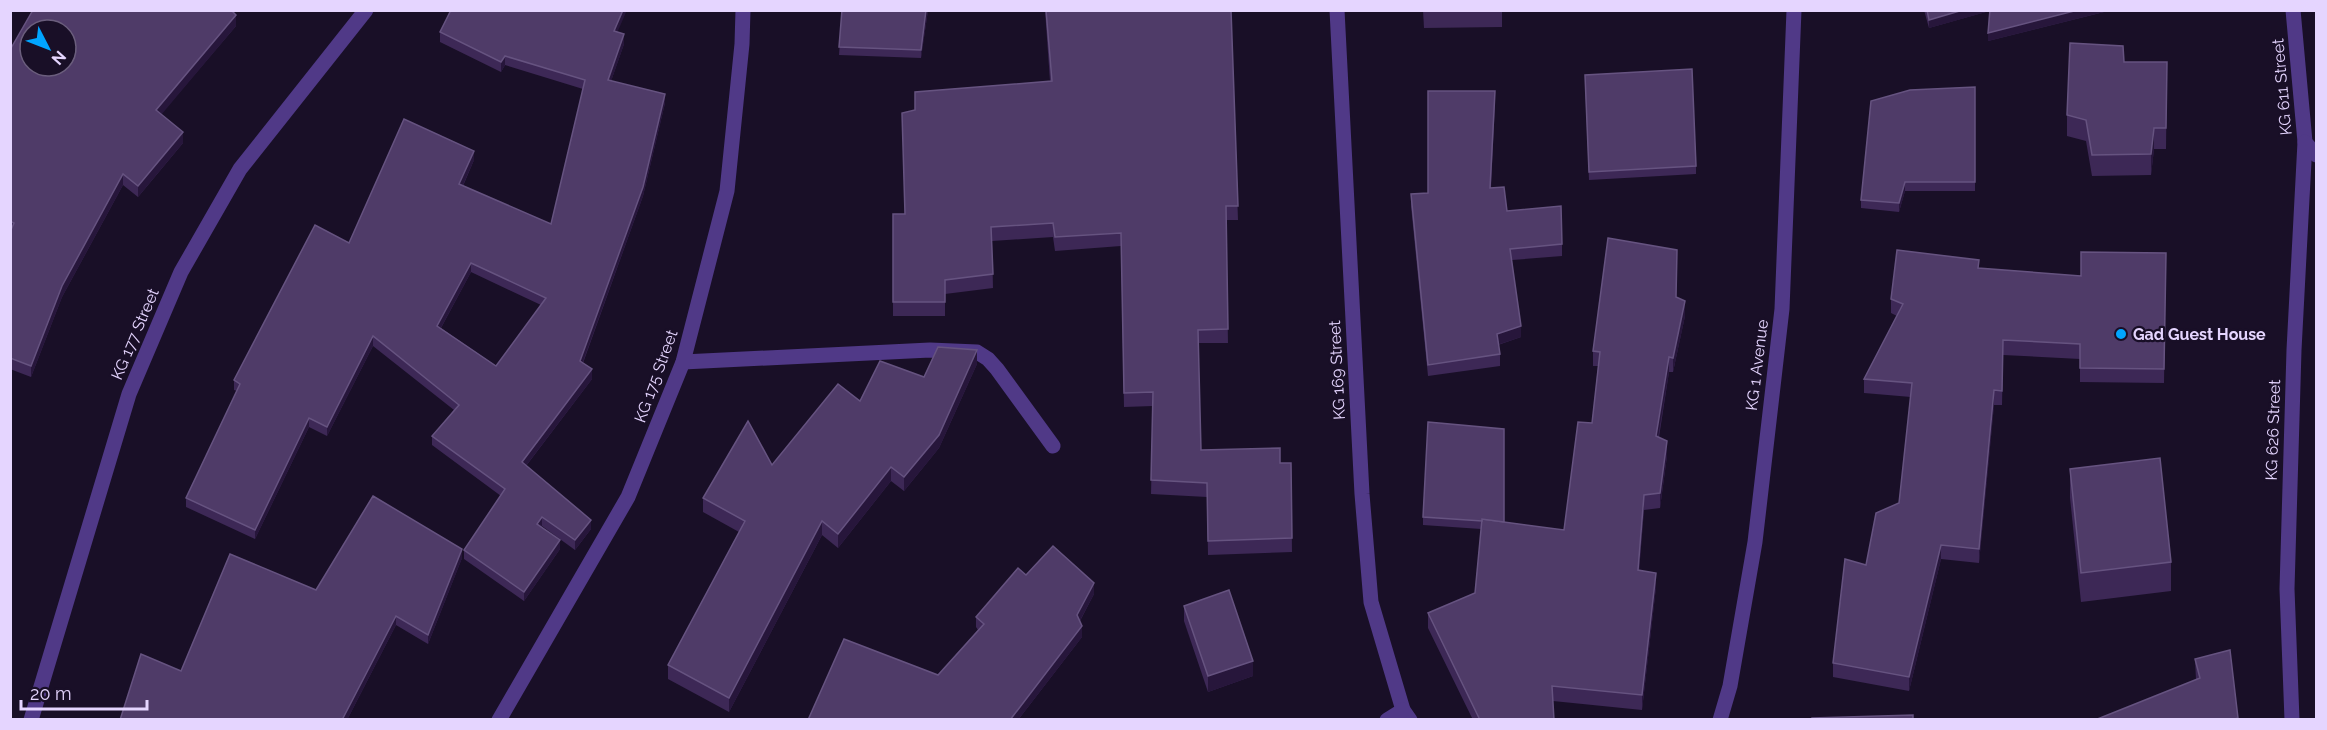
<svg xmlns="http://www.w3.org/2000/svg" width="2327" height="730" font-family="Raleway,sans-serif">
<rect width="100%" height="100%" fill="#190f27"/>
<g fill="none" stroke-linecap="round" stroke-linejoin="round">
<g stroke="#503987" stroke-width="15">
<path d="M 1337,10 L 1362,494 L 1371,602 L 1403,710 L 1410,720"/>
<path d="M 2293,10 L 2305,142 L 2316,155"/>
<path d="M 683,362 L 930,350 L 977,352 L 988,359 L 997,369 L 1053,446"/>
<path d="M 31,720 L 129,394 L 181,272 L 240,169 L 366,10"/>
<path d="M 499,720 L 628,497 L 683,362 L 727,191 L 742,44 L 743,10"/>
<path d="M 1387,720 L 1403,710"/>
<path d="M 1720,720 L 1730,686 L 1755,542 L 1782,309 L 1794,10"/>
<path d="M 2292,720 L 2287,589 L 2294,350 L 2305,142"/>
</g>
</g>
<g fill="#3d2856" fill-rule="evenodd">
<path d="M 824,10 L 928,10 L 921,58 L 839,55 L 842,11 Z"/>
<path d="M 1045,10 L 1231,10 L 1238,220 L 1226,220 L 1228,343 L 1198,343 L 1201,450 L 1280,463 L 1291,463 L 1292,552 L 1208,555 L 1207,497 L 1151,494 L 1153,406 L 1124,407 L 1121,246 L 1055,251 L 1053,237 L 992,241 L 993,288 L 945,294 L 945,316 L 893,316 L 893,214 L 904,214 L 1050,81 Z"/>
<path d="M 1423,10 L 1502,10 L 1502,27 L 1424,28 Z"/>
<path d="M 1924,10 L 2112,10 L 1988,41 L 1989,11 L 1929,28 Z"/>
<path d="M 236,26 L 161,114 L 183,143 L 138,197 L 123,185 L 62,297 L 31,377 L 10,369 L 10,50 Z"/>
<path d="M 440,32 L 618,32 L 624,44 L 611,81 L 665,103 L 643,196 L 583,363 L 592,379 L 526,466 L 591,529 L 575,550 L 542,526 L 542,527 L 560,549 L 524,601 L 464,559 L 464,550 L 501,496 L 432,445 L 432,436 L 454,410 L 373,346 L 327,436 L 309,427 L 255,539 L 186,507 L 186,498 L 237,391 L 234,390 L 234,380 L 349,243 L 474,160 L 463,186 L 551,224 L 583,89 L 505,65 L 501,72 L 440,42 ZM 471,272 L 541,305 L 496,366 L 441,328 Z"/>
<path d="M 2124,62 L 2167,62 L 2166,149 L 2154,149 L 2151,175 L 2092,176 L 2086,141 L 2067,136 L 2067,115 Z"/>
<path d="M 1585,83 L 1696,166 L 1696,174 L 1589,180 Z"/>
<path d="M 1975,87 L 1975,191 L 1905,191 L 1899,212 L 1861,208 L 1861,200 Z"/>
<path d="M 1495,102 L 1491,188 L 1507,211 L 1562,244 L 1562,256 L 1512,260 L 1521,337 L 1498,345 L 1500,354 L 1500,366 L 1428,376 L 1411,206 L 1411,194 L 1428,193 Z"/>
<path d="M 2166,253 L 2164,383 L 2080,382 L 2080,359 L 2003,355 L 2002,405 L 1994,405 L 1979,563 L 1941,559 L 1909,691 L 1833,677 L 1833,663 L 1866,565 L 1899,503 L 1911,397 L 1864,393 L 1864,379 L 1897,316 L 1891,313 L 1891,299 L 1979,268 L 2081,276 Z"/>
<path d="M 1677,265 L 1676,298 L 1685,316 L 1673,372 L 1669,372 L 1659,437 L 1667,456 L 1660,508 L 1644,510 L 1639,571 L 1656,587 L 1642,710 L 1553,701 L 1554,720 L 1473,720 L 1428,628 L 1428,613 L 1475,593 L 1481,529 L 1423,525 L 1423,517 L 1504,522 L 1564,530 L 1592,423 L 1598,366 L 1593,366 L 1593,351 Z"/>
<path d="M 977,364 L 939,448 L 904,491 L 891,481 L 838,548 L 822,535 L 729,712 L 668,679 L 668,665 L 739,532 L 703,512 L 703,498 L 772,465 L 860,401 L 924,377 Z"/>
<path d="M 2070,469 L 2171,562 L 2171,591 L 2081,602 L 2070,498 Z"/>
<path d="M 462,558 L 428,644 L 396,625 L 347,720 L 120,720 L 181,671 Z"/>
<path d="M 1026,575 L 1094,594 L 1080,621 L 1082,637 L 1018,720 L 808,720 L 938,675 L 978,630 L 976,627 L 976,617 Z"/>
<path d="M 1184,606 L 1253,676 L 1208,692 L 1184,621 Z"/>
<path d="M 2230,650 L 2238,720 L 2095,720 L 2196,680 L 2195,659 Z"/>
</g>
<g fill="#27163b">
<path d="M 623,10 L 627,10 L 614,40 L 614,31 Z"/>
<path d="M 926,10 L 928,10 L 921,58 L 921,50 Z"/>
<path d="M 1963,10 L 1990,11 L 1929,28 L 1929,20 Z"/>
<path d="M 2078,10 L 2112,10 L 1988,41 L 1988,33 Z"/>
<path d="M 236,15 L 236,26 L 156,121 L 156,110 Z"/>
<path d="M 624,34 L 624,44 L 608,90 L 608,80 Z"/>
<path d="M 505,56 L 505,65 L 501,72 L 501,62 Z"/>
<path d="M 665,94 L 665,103 L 643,196 L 580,370 L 580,361 Z"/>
<path d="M 2154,128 L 2154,149 L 2151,175 L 2151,154 Z"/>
<path d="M 183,132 L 183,143 L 138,197 L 138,186 Z"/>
<path d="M 474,151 L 474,160 L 459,194 L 459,184 Z"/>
<path d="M 123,174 L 123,185 L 62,297 L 31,377 L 31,366 L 62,286 Z"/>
<path d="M 1905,182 L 1905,191 L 1899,212 L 1899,203 Z"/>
<path d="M 471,263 L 471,272 L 437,335 L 437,326 Z"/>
<path d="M 1685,301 L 1685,316 L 1673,372 L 1673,358 Z"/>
<path d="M 1521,326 L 1521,337 L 1497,345 L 1497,334 Z"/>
<path d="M 373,336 L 373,346 L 327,436 L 327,427 Z"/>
<path d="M 977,350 L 977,364 L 939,448 L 904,491 L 904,477 Z"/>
<path d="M 1669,357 L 1669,372 L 1656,450 L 1656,436 Z"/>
<path d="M 592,369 L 592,379 L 522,471 L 522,462 Z"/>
<path d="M 1994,390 L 1994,405 L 1979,563 L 1979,549 Z"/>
<path d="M 309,418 L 309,427 L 255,539 L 255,530 Z"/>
<path d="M 1667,441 L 1667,456 L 1660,508 L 1660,493 Z"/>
<path d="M 891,467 L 891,481 L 838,548 L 838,534 Z"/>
<path d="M 1644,495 L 1644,510 L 1638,585 L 1638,570 Z"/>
<path d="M 542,517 L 542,526 L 537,533 L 537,524 Z"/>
<path d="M 591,520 L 591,529 L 575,550 L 575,540 Z"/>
<path d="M 822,521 L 822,535 L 729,712 L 729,698 Z"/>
<path d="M 560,540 L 560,549 L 524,601 L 524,592 Z"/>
<path d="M 1941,545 L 1941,559 L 1909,691 L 1909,677 Z"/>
<path d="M 462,549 L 462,558 L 428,644 L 428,635 Z"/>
<path d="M 1656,573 L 1656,587 L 1642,710 L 1642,695 Z"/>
<path d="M 1094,583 L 1094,594 L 1077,626 L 1077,615 Z"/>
<path d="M 396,616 L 396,625 L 347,720 L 342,720 Z"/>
<path d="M 1082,626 L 1082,637 L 1018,720 L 1010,720 Z"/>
<path d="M 1253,661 L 1253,676 L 1208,692 L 1208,676 Z"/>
</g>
<g fill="#4f3b68" stroke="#665380" stroke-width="1.5" fill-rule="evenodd">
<path d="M 33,10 L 231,10 L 236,15 L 156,110 L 183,132 L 138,186 L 123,174 L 62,286 L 31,366 L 10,358 L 10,232 L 14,223 L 10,221 L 10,50 ZM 30,30 L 66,30 L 66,66 L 30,66 Z"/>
<path d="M 451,10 L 623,10 L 614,31 L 624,34 L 608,80 L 665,94 L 643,187 L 580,361 L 592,369 L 522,462 L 591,520 L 575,540 L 542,517 L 537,524 L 560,540 L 524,592 L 464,550 L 505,489 L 432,436 L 459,405 L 373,336 L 327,427 L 309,418 L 255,530 L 186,498 L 240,384 L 234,380 L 315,225 L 349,243 L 404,119 L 474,151 L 459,184 L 551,224 L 585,80 L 505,56 L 501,62 L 440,32 ZM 471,263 L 546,298 L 496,366 L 437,326 Z"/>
<path d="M 842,10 L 926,10 L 921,50 L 839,47 Z"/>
<path d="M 1046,10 L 1231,10 L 1238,206 L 1226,206 L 1228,329 L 1198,330 L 1201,450 L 1280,448 L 1280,463 L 1291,463 L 1292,538 L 1208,541 L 1207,483 L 1151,480 L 1153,392 L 1124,393 L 1121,233 L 1055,237 L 1053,223 L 991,227 L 993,274 L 945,280 L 945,302 L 893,302 L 893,214 L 905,214 L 902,113 L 915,110 L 915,92 L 1052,81 Z"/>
<path d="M 1927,10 L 1963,10 L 1929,20 Z"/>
<path d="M 1990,10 L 2078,10 L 1988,33 Z"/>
<path d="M 2070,43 L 2123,46 L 2124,62 L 2167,62 L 2166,128 L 2154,128 L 2151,154 L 2092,155 L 2086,120 L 2067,115 Z"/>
<path d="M 1692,69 L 1696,166 L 1589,172 L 1585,75 Z"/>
<path d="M 1975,87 L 1975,182 L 1905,182 L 1899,203 L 1861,200 L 1871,101 L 1910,90 Z"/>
<path d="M 1428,91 L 1495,91 L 1490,188 L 1504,187 L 1507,211 L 1561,206 L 1562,244 L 1510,249 L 1521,326 L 1497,334 L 1500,354 L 1428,365 L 1411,194 L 1428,193 Z"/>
<path d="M 1608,238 L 1677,250 L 1676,297 L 1685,301 L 1673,358 L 1669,357 L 1656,436 L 1667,441 L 1660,493 L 1644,495 L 1638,570 L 1656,573 L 1642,695 L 1552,686 L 1554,720 L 1480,720 L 1428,613 L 1475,593 L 1482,519 L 1564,530 L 1578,422 L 1592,423 L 1600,352 L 1593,351 Z"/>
<path d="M 1897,250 L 1979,260 L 1978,268 L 2081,276 L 2081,252 L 2166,253 L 2164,369 L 2080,368 L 2080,344 L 2003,340 L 2002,391 L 1994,390 L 1979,549 L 1941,545 L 1909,677 L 1833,663 L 1845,559 L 1866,565 L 1876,513 L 1899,503 L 1912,383 L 1864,379 L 1903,304 L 1891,299 Z"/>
<path d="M 938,347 L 977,350 L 939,435 L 904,477 L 891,467 L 838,534 L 822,521 L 729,698 L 668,665 L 745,521 L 703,498 L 748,421 L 772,465 L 838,384 L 860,401 L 880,361 L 924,377 Z"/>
<path d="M 1428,422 L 1504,429 L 1504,522 L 1482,519 L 1482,521 L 1423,517 Z"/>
<path d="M 2160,458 L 2171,562 L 2081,573 L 2070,469 Z"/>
<path d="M 373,496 L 462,549 L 428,635 L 396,616 L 342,720 L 120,720 L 141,654 L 181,671 L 230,554 L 316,590 Z"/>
<path d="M 1053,546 L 1094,583 L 1077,615 L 1082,626 L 1010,720 L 808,720 L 844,639 L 938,675 L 984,624 L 976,617 L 1018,568 L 1026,575 Z"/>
<path d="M 1229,590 L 1253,661 L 1208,676 L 1184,606 Z"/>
<path d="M 2230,650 L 2238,718 L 2231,720 L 2095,720 L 2200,678 L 2195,659 Z"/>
<path d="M 1913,715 L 1913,720 L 1812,720 L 1812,718 Z"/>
</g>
<circle fill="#01a5ff" stroke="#190f27" stroke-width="2" cx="2121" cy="334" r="6"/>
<g text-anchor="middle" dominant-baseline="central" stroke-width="4.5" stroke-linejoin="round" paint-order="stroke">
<g font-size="16" fill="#e5d5ff" stroke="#190f27">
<text transform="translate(2282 87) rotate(-95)">KG 611 Street</text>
<text transform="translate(135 334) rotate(-67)">KG 177 Street</text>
<text transform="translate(1757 365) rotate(-83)">KG 1 Avenue</text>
<text transform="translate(1337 370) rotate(-93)">KG 169 Street</text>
<text transform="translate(656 376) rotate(-70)">KG 175 Street</text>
<text transform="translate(2273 430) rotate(-88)">KG 626 Street</text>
</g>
<g font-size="16" font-weight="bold" fill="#e5d5ff" stroke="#190f27" text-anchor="start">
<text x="2133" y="334">Gad Guest House</text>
</g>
</g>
<rect width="2327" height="730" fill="none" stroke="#e5d5ff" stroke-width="24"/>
<g transform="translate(48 48) rotate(132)"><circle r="28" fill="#190f27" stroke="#6b5e7d" stroke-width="1.5"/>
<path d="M0-4.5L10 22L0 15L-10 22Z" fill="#01a5ff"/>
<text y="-9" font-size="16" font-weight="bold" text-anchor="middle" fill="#e5d5ff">N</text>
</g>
<path d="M21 700v9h126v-9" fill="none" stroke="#e5d5ff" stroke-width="3"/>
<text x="30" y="700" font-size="18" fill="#e5d5ff" stroke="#190f27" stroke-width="4.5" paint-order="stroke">20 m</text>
</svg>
